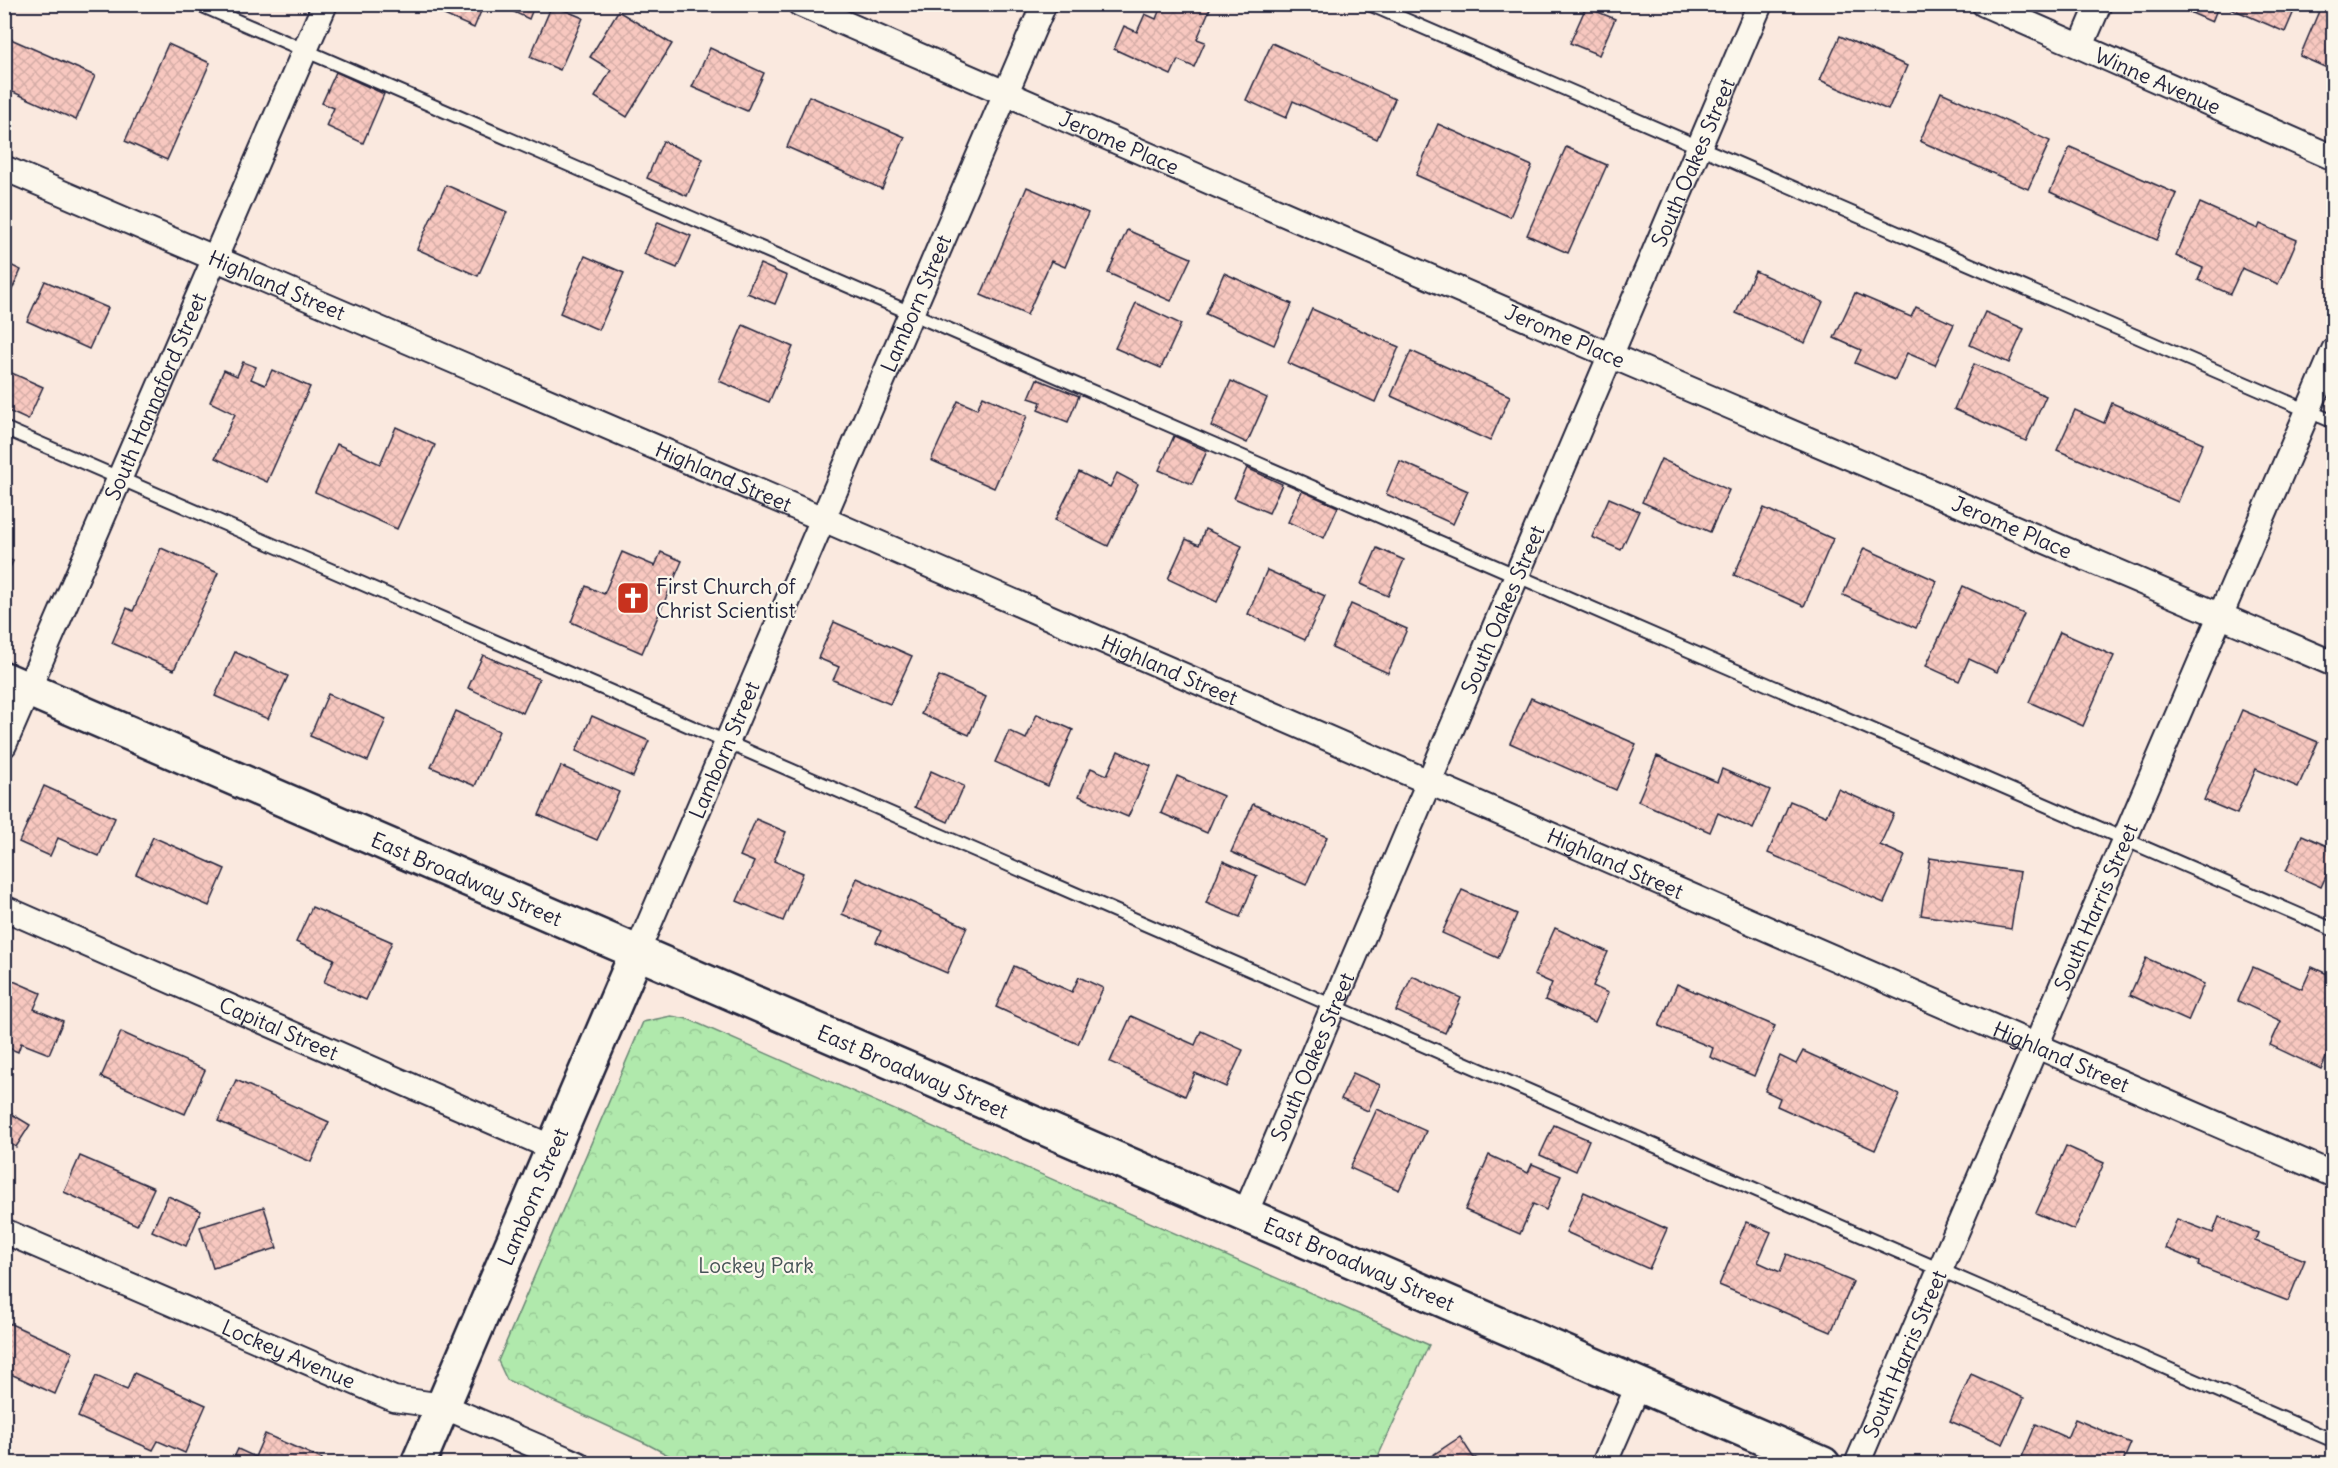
<svg xmlns="http://www.w3.org/2000/svg" width="2338" height="1468" font-family="Delius,sans-serif">
<defs>
<pattern id="park-crowns" width="20" height="18" patternUnits="userSpaceOnUse" patternTransform="scale(1.5)"><rect width="20" height="18" fill="#b0e9ac"/><path d="M2 6a3 3 0 1 1 6 0M12 15a3 3 0 1 1 6 0" fill="none" stroke="#97c895"/></pattern>
<pattern id="building-cross-hatch" width="8" height="8" patternUnits="userSpaceOnUse" patternTransform="scale(1.5)"><rect width="8" height="8" fill="#f8c8c0"/><path d="M0 0l8 8M0 8l8-8" fill="none" stroke="#d4aca6"/></pattern>
</defs>
<rect width="100%" height="100%" fill="#fae9df"/>
<filter id="ink" filterUnits="userSpaceOnUse"><feTurbulence type="fractalNoise" baseFrequency=".0167" numOctaves="2"/><feDisplacementMap in="SourceGraphic" scale="12" xChannelSelector="R" yChannelSelector="G"/><feConvolveMatrix kernelMatrix="1 2 1 2 8 2 1 2 1" color-interpolation-filters="sRGB"/></filter>
<g filter="url(#ink)">
<path fill="url(#park-crowns)" stroke="#698674" stroke-width="1.5" d="M 671,1016 L 688,1019 L 1429,1345 L 1375,1463 L 683,1463 L 647,1444 L 507,1380 L 498,1361 L 643,1022 Z"/>
<g fill="url(#building-cross-hatch)" stroke="#22223b" stroke-width="1.5">
<path d="M 419,4 L 484,4 L 474,28 Z"/>
<path d="M 497,4 L 535,4 L 529,19 Z"/>
<path d="M 1162,4 L 1173,7 L 1174,4 L 1212,4 L 1197,39 L 1205,42 L 1194,67 L 1178,60 L 1171,75 L 1114,49 L 1124,26 L 1137,32 L 1145,14 L 1156,19 Z"/>
<path d="M 2179,4 L 2219,4 L 2212,22 L 2178,7 Z"/>
<path d="M 2221,4 L 2297,4 L 2285,32 Z"/>
<path d="M 2322,4 L 2334,4 L 2334,71 L 2300,56 Z"/>
<path d="M 552,5 L 583,18 L 560,70 L 530,57 Z"/>
<path d="M 1586,7 L 1615,19 L 1599,55 L 1570,43 Z"/>
<path d="M 618,11 L 672,44 L 627,117 L 595,97 L 611,70 L 590,57 Z"/>
<path d="M 4,36 L 95,76 L 76,120 L 4,88 Z"/>
<path d="M 1840,36 L 1907,66 L 1888,110 L 1820,80 Z"/>
<path d="M 1272,43 L 1395,99 L 1377,139 L 1293,101 L 1286,118 L 1246,100 Z"/>
<path d="M 168,44 L 210,63 L 167,160 L 125,141 Z"/>
<path d="M 710,48 L 764,73 L 747,111 L 692,87 Z"/>
<path d="M 336,72 L 384,94 L 363,143 L 326,126 L 334,108 L 322,103 Z"/>
<path d="M 1941,92 L 2050,141 L 2028,189 L 1920,141 Z"/>
<path d="M 809,96 L 905,137 L 882,189 L 787,147 Z"/>
<path d="M 1438,124 L 1532,166 L 1510,217 L 1416,175 Z"/>
<path d="M 663,141 L 703,159 L 687,196 L 647,178 Z"/>
<path d="M 1566,147 L 1607,165 L 1568,253 L 1527,235 Z"/>
<path d="M 2070,147 L 2177,194 L 2157,240 L 2050,192 Z"/>
<path d="M 446,185 L 507,212 L 478,276 L 417,249 Z"/>
<path d="M 1027,187 L 1088,213 L 1065,267 L 1051,261 L 1027,315 L 981,295 Z"/>
<path d="M 2200,203 L 2258,229 L 2260,224 L 2297,240 L 2278,284 L 2242,268 L 2230,294 L 2198,280 L 2203,268 L 2176,256 Z"/>
<path d="M 658,222 L 691,236 L 677,268 L 644,254 Z"/>
<path d="M 1127,230 L 1191,258 L 1171,301 L 1108,273 Z"/>
<path d="M 585,256 L 624,273 L 599,330 L 560,313 Z"/>
<path d="M 4,262 L 21,270 L 4,307 Z"/>
<path d="M 760,264 L 787,276 L 775,304 L 747,293 Z"/>
<path d="M 1755,271 L 1823,302 L 1805,343 L 1736,313 Z"/>
<path d="M 1224,273 L 1292,304 L 1274,345 L 1206,314 Z"/>
<path d="M 45,281 L 108,308 L 89,349 L 27,321 Z"/>
<path d="M 1855,293 L 1911,317 L 1916,307 L 1954,324 L 1935,365 L 1907,353 L 1895,380 L 1855,363 L 1861,350 L 1834,338 Z"/>
<path d="M 1136,303 L 1181,324 L 1161,368 L 1115,348 Z"/>
<path d="M 1312,309 L 1399,347 L 1375,402 L 1288,363 Z"/>
<path d="M 1985,312 L 2024,329 L 2009,363 L 1970,345 Z"/>
<path d="M 743,325 L 793,347 L 769,402 L 719,381 Z"/>
<path d="M 1411,351 L 1510,396 L 1490,441 L 1391,396 Z"/>
<path d="M 243,362 L 256,367 L 251,379 L 265,385 L 272,370 L 310,387 L 267,482 L 215,458 L 235,414 L 210,402 L 224,370 L 237,376 Z"/>
<path d="M 1974,364 L 2046,396 L 2026,441 L 1954,409 Z"/>
<path d="M 5,370 L 43,387 L 28,420 L 4,409 Z"/>
<path d="M 1037,379 L 1079,396 L 1068,422 L 1038,410 L 1041,402 L 1029,398 Z"/>
<path d="M 1231,381 L 1267,398 L 1247,443 L 1211,426 Z"/>
<path d="M 983,396 L 1027,416 L 994,488 L 931,460 L 958,401 L 977,409 Z"/>
<path d="M 2112,403 L 2203,443 L 2178,502 L 2057,450 L 2075,410 L 2104,423 Z"/>
<path d="M 396,427 L 435,445 L 397,529 L 315,492 L 337,444 L 380,464 Z"/>
<path d="M 1174,436 L 1207,451 L 1192,484 L 1159,470 Z"/>
<path d="M 1661,459 L 1729,490 L 1710,532 L 1642,502 Z"/>
<path d="M 1400,461 L 1468,491 L 1453,524 L 1386,494 Z"/>
<path d="M 1247,468 L 1282,484 L 1269,513 L 1234,498 Z"/>
<path d="M 1079,472 L 1110,487 L 1117,473 L 1138,484 L 1108,546 L 1055,520 Z"/>
<path d="M 1302,491 L 1338,507 L 1324,538 L 1288,522 Z"/>
<path d="M 1609,498 L 1639,511 L 1621,550 L 1592,537 Z"/>
<path d="M 1764,508 L 1833,539 L 1804,606 L 1734,575 Z"/>
<path d="M 1205,529 L 1242,546 L 1217,602 L 1168,579 L 1186,539 L 1199,545 Z"/>
<path d="M 161,548 L 218,573 L 174,670 L 112,643 L 127,608 L 133,611 Z"/>
<path d="M 1377,548 L 1404,560 L 1388,596 L 1361,584 Z"/>
<path d="M 1864,548 L 1937,581 L 1916,628 L 1843,595 Z"/>
<path d="M 622,552 L 655,566 L 661,552 L 682,561 L 642,653 L 571,622 L 586,586 L 604,594 Z"/>
<path d="M 4,557 L 13,561 L 4,580 Z"/>
<path d="M 1267,570 L 1325,596 L 1305,640 L 1248,614 Z"/>
<path d="M 1963,586 L 2024,614 L 1997,672 L 1969,659 L 1959,681 L 1926,666 Z"/>
<path d="M 1351,604 L 1407,629 L 1388,673 L 1332,648 Z"/>
<path d="M 834,622 L 912,656 L 890,704 L 833,680 L 839,667 L 818,658 Z"/>
<path d="M 2060,632 L 2114,656 L 2083,726 L 2029,702 Z"/>
<path d="M 235,652 L 288,676 L 268,719 L 215,696 Z"/>
<path d="M 483,655 L 539,679 L 523,713 L 468,688 Z"/>
<path d="M 939,676 L 986,697 L 969,735 L 921,714 Z"/>
<path d="M 328,694 L 386,719 L 368,761 L 310,736 Z"/>
<path d="M 1531,698 L 1636,744 L 1616,790 L 1510,743 Z"/>
<path d="M 2242,710 L 2318,742 L 2298,787 L 2256,769 L 2237,814 L 2204,800 Z"/>
<path d="M 456,711 L 499,731 L 475,786 L 431,767 Z"/>
<path d="M 1037,714 L 1073,730 L 1048,786 L 995,762 L 1009,731 L 1026,739 Z"/>
<path d="M 592,716 L 649,741 L 633,777 L 576,751 Z"/>
<path d="M 1118,751 L 1151,766 L 1128,817 L 1079,796 L 1091,768 L 1107,775 Z"/>
<path d="M 1657,756 L 1717,782 L 1722,769 L 1770,790 L 1753,829 L 1718,813 L 1710,832 L 1638,801 Z"/>
<path d="M 561,766 L 619,792 L 597,840 L 539,815 Z"/>
<path d="M 931,771 L 964,786 L 948,822 L 915,807 Z"/>
<path d="M 1177,776 L 1223,796 L 1207,833 L 1161,813 Z"/>
<path d="M 44,786 L 115,818 L 99,856 L 58,838 L 50,856 L 19,842 Z"/>
<path d="M 1838,789 L 1894,814 L 1880,845 L 1905,856 L 1884,903 L 1768,853 L 1790,801 L 1826,816 Z"/>
<path d="M 1253,804 L 1327,837 L 1306,885 L 1231,852 Z"/>
<path d="M 756,819 L 786,832 L 774,861 L 803,873 L 783,921 L 737,901 L 754,862 L 740,856 Z"/>
<path d="M 2302,835 L 2334,849 L 2334,859 L 2321,887 L 2286,871 Z"/>
<path d="M 153,837 L 225,869 L 209,906 L 136,874 Z"/>
<path d="M 1930,858 L 2020,872 L 2011,929 L 1921,915 Z"/>
<path d="M 1223,861 L 1257,876 L 1240,917 L 1206,903 Z"/>
<path d="M 857,878 L 967,927 L 947,973 L 876,942 L 881,931 L 842,914 Z"/>
<path d="M 1462,890 L 1517,914 L 1498,958 L 1442,933 Z"/>
<path d="M 312,907 L 392,942 L 366,1000 L 324,982 L 334,959 L 296,942 Z"/>
<path d="M 1555,928 L 1608,952 L 1593,986 L 1608,993 L 1595,1022 L 1545,1000 L 1552,983 L 1534,975 Z"/>
<path d="M 2146,958 L 2204,984 L 2188,1021 L 2130,995 Z"/>
<path d="M 1014,966 L 1072,992 L 1079,977 L 1103,988 L 1078,1044 L 996,1007 Z"/>
<path d="M 2253,967 L 2302,989 L 2312,967 L 2334,977 L 2334,1041 L 2321,1069 L 2270,1045 L 2281,1021 L 2238,1001 Z"/>
<path d="M 1412,976 L 1461,998 L 1445,1033 L 1396,1011 Z"/>
<path d="M 4,977 L 41,993 L 34,1009 L 63,1021 L 49,1054 L 21,1043 L 18,1052 L 4,1046 Z"/>
<path d="M 1677,984 L 1775,1026 L 1754,1076 L 1710,1057 L 1713,1048 L 1659,1026 Z"/>
<path d="M 1131,1016 L 1195,1045 L 1201,1031 L 1243,1050 L 1226,1087 L 1195,1073 L 1185,1096 L 1110,1062 Z"/>
<path d="M 121,1032 L 205,1070 L 185,1114 L 101,1077 Z"/>
<path d="M 1803,1051 L 1900,1095 L 1875,1150 L 1777,1106 L 1780,1098 L 1765,1091 L 1780,1056 L 1796,1064 Z"/>
<path d="M 1353,1073 L 1380,1085 L 1368,1111 L 1341,1099 Z"/>
<path d="M 236,1080 L 329,1122 L 311,1162 L 218,1121 Z"/>
<path d="M 1377,1109 L 1426,1131 L 1399,1190 L 1350,1168 Z"/>
<path d="M 10,1113 L 30,1125 L 16,1147 L 4,1140 L 4,1122 Z"/>
<path d="M 1554,1125 L 1589,1140 L 1576,1171 L 1540,1155 Z"/>
<path d="M 2066,1146 L 2104,1163 L 2074,1230 L 2036,1213 Z"/>
<path d="M 1489,1155 L 1528,1173 L 1532,1164 L 1561,1176 L 1546,1210 L 1533,1204 L 1520,1234 L 1465,1210 Z"/>
<path d="M 80,1156 L 154,1188 L 137,1225 L 64,1192 Z"/>
<path d="M 1584,1192 L 1667,1229 L 1649,1269 L 1566,1232 Z"/>
<path d="M 168,1196 L 201,1211 L 186,1246 L 152,1231 Z"/>
<path d="M 264,1207 L 277,1248 L 213,1268 L 200,1227 Z"/>
<path d="M 2219,1217 L 2258,1233 L 2255,1241 L 2305,1260 L 2288,1301 L 2198,1266 L 2199,1262 L 2165,1248 L 2177,1219 L 2213,1233 Z"/>
<path d="M 1746,1222 L 1771,1232 L 1758,1262 L 1780,1272 L 1787,1254 L 1853,1282 L 1831,1332 L 1719,1285 Z"/>
<path d="M 4,1321 L 73,1352 L 55,1394 L 4,1371 Z"/>
<path d="M 134,1373 L 206,1405 L 185,1453 L 158,1441 L 153,1450 L 78,1417 L 96,1376 L 127,1390 Z"/>
<path d="M 1971,1374 L 2024,1398 L 2003,1444 L 1950,1421 Z"/>
<path d="M 2075,1419 L 2131,1443 L 2122,1464 L 2019,1464 L 2036,1424 L 2067,1438 Z"/>
<path d="M 265,1434 L 322,1459 L 320,1464 L 231,1464 L 238,1449 L 255,1457 Z"/>
<path d="M 1460,1437 L 1473,1457 L 1489,1464 L 1426,1464 L 1424,1461 Z"/>
</g>
<g fill="none" stroke-linecap="round" stroke-linejoin="round">
<defs>
<g id="lane">
<path d="M 198,4 L 2334,930"/>
<path d="M 1369,4 L 2334,422"/>
<path d="M 4,428 C 780,768 1559,1100 2334,1441"/>
</g>
<g id="street">
<path id="s1" d="M 800,4 L 1612,356 L 2334,664"/>
<path id="s2" d="M 1984,4 L 2334,158"/>
<path d="M 2081,46 L 2099,4"/>
<path id="s3" d="M 4,168 L 823,519 L 2334,1175"/>
<path id="s4" d="M 4,745 L 325,4"/>
<path id="s5" d="M 4,908 L 553,1148"/>
<path id="s6" d="M 637,952 L 1044,4"/>
<path id="s7" d="M 1245,1214 L 1760,4"/>
<path id="s8" d="M 4,1231 L 394,1399 L 443,1406 L 578,1464"/>
<path d="M 1604,1464 L 1639,1384"/>
<path id="s9" d="M 1857,1464 L 2334,350"/>
</g>
<g id="secondary">
<path id="s10" d="M 4,679 L 1823,1464"/>
<path id="s11" d="M 418,1464 L 637,952"/>
</g>
</defs>
<use href="#lane" stroke="#22223b" stroke-width="16"/>
<use href="#street" stroke="#22223b" stroke-width="28"/>
<use href="#secondary" stroke="#22223b" stroke-width="38"/>
<use href="#lane" stroke="#fbf7ec" stroke-width="12"/>
<use href="#street" stroke="#fbf7ec" stroke-width="24"/>
<use href="#secondary" stroke="#fbf7ec" stroke-width="33"/>
</g>
</g>
<defs>
<symbol id="church-square" viewBox="-11 -11 22 22"><rect x="-9" y="-9" width="18" height="18" rx="4" fill="#c8321e" stroke="#fbf7ec"/><path d="M-1.2-6h2.4v3.5h3.3v2.4h-3.3V6h-2.4V-.1h-3.3v-2.4h3.3Z" fill="#fff"/></symbol>
</defs>
<g fill-rule="evenodd">
<use href="#church-square" x="614" y="579" width="38" height="38"/>
</g>
<g text-anchor="middle" dominant-baseline="central" stroke-width="4.5" stroke-linejoin="round" paint-order="stroke">
<g font-size="21" fill="#22223b" stroke="#fbf7ec">
<text stroke="none"><textPath href="#s2" startOffset="190">Winne Avenue</textPath></text>
<text stroke="none"><textPath href="#s1" startOffset="348">Jerome Place</textPath></text>
<text stroke="none"><textPath href="#s7" startOffset="1143">South Oakes Street</textPath></text>
<text stroke="none"><textPath href="#s3" startOffset="297">Highland Street</textPath></text>
<text stroke="none"><textPath href="#s6" startOffset="706">Lamborn Street</textPath></text>
<text stroke="none"><textPath href="#s1" startOffset="834">Jerome Place</textPath></text>
<text stroke="none"><textPath href="#s4" startOffset="380">South Hannaford Street</textPath></text>
<text stroke="none"><textPath href="#s3" startOffset="783">Highland Street</textPath></text>
<text stroke="none"><textPath href="#s1" startOffset="1320">Jerome Place</textPath></text>
<text stroke="none"><textPath href="#s7" startOffset="657">South Oakes Street</textPath></text>
<text stroke="none"><textPath href="#s3" startOffset="1269">Highland Street</textPath></text>
<text stroke="none"><textPath href="#s6" startOffset="220">Lamborn Street</textPath></text>
<text stroke="none"><textPath href="#s3" startOffset="1755">Highland Street</textPath></text>
<text stroke="none"><textPath href="#s10" startOffset="504">East Broadway Street</textPath></text>
<text stroke="none"><textPath href="#s9" startOffset="606">South Harris Street</textPath></text>
<text stroke="none"><textPath href="#s5" startOffset="300">Capital Street</textPath></text>
<text stroke="none"><textPath href="#s7" startOffset="171">South Oakes Street</textPath></text>
<text stroke="none"><textPath href="#s3" startOffset="2241">Highland Street</textPath></text>
<text stroke="none"><textPath href="#s10" startOffset="990">East Broadway Street</textPath></text>
<text stroke="none"><textPath href="#s11" startOffset="291">Lamborn Street</textPath></text>
<text stroke="none"><textPath href="#s10" startOffset="1476">East Broadway Street</textPath></text>
<text stroke="none"><textPath href="#s9" startOffset="120">South Harris Street</textPath></text>
<text stroke="none"><textPath href="#s8" startOffset="310">Lockey Avenue</textPath></text>
</g>
<g font-size="21" fill="#22223b" stroke="#fbf7ec" text-anchor="start">
<text x="656" y="586">First Church of<tspan x="656" dy="24">Christ Scientist</tspan></text>
</g>
<g font-size="21" fill="#465457" stroke="#fbf7ec">
<text x="756" y="1265">Lockey Park</text>
</g>
</g>
<rect width="2338" height="1468" fill="none" stroke="#fbf7ec" stroke-width="24"/>
<rect x="12" y="12" width="2314" height="1444" fill="none" stroke="#22223b" stroke-width="2" filter="url(#ink)"/>
</svg>
